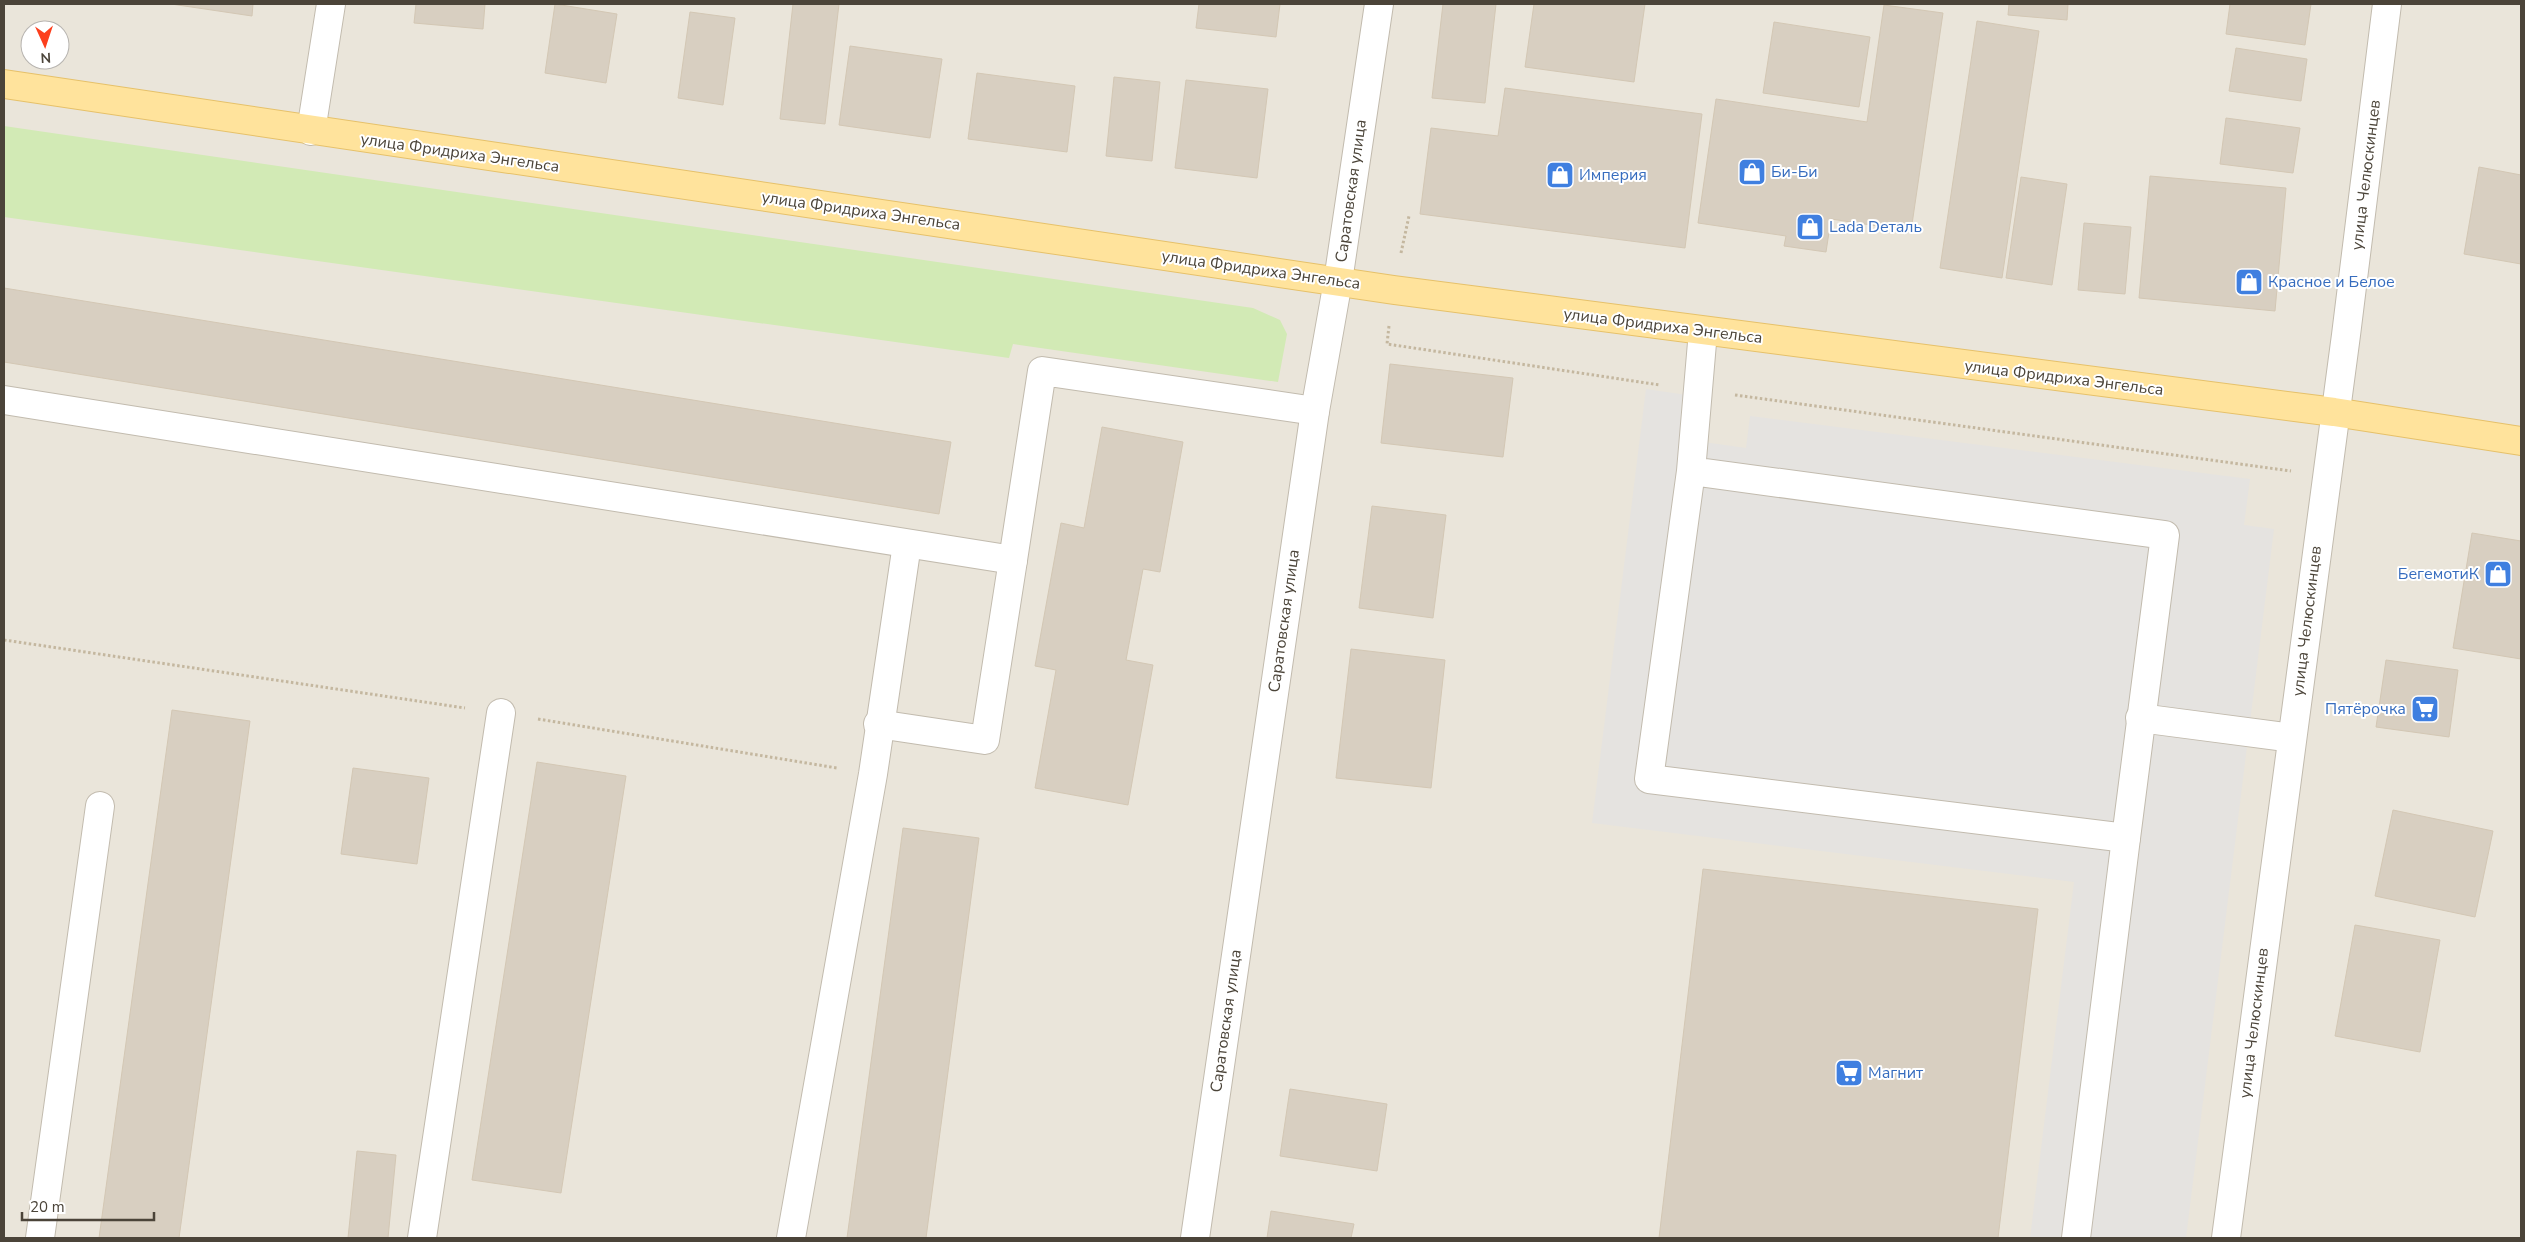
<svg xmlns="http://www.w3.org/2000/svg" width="2525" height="1242" font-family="'Nunito Sans',sans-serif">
<rect width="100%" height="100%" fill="#f6f3ec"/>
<path fill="#eae5da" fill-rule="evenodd" d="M 4,4 L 2521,4 L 2521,1238 L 4,1238 ZM 30,30 L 60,30 L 60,60 L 30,60 Z"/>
<path fill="#d2eab5" d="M 4,126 L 1253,308 L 1280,320 L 1287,334 L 1278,382 L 1013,344 L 1009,358 L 4,217 Z"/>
<path fill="#e5e3e0" d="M 1646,389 L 1687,395 L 1682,439 L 1746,448 L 1750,416 L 2250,479 L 2244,525 L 2274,529 L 2186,1238 L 2030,1238 L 2074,882 L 1592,823 Z"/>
<g fill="#d8cfc1" stroke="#d3c7b4">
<path d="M 171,4 L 253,4 L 252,16 Z"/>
<path d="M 416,4 L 485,4 L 483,29 L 414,23 Z"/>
<path d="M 555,4 L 617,14 L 606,83 L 545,73 Z"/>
<path d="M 793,4 L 839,4 L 825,124 L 780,119 Z"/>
<path d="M 1199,4 L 1280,4 L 1276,37 L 1196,28 Z"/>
<path d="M 1443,4 L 1496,4 L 1485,103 L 1432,98 Z"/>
<path d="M 1534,4 L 1645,4 L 1634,82 L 1525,67 Z"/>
<path d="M 2009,4 L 2068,4 L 2067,20 L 2008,15 Z"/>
<path d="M 2230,4 L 2311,4 L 2305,45 L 2226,34 Z"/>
<path d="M 1884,5 L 1943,13 L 1911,231 L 1831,219 L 1826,252 L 1784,246 L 1786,236 L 1698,223 L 1716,99 L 1867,122 Z"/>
<path d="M 690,12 L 735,18 L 723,105 L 678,98 Z"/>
<path d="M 1977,21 L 2039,31 L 2002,278 L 1940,268 Z"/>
<path d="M 1774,22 L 1870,37 L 1859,107 L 1763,93 Z"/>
<path d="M 850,46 L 942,59 L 930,138 L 839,125 Z"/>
<path d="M 2236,48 L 2307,59 L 2301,101 L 2229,91 Z"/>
<path d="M 977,73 L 1075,86 L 1067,152 L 968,139 Z"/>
<path d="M 1114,77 L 1160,82 L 1152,161 L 1106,156 Z"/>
<path d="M 1186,80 L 1268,89 L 1257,178 L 1175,168 Z"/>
<path d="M 1505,88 L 1702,114 L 1685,248 L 1420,214 L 1431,128 L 1498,136 Z"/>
<path d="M 2226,118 L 2300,128 L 2293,173 L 2220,164 Z"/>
<path d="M 2479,167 L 2521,175 L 2521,264 L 2464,254 Z"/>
<path d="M 2150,176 L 2286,188 L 2275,311 L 2139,298 Z"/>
<path d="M 2021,177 L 2067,184 L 2052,285 L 2006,278 Z"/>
<path d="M 2084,223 L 2131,227 L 2125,294 L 2078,290 Z"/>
<path d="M 4,288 L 951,442 L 939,514 L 4,362 Z"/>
<path d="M 1390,364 L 1513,378 L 1503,457 L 1381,443 Z"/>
<path d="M 1102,427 L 1183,442 L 1160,572 L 1143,569 L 1126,660 L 1153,665 L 1128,805 L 1035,788 L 1056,670 L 1035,666 L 1061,523 L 1084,528 Z"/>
<path d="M 1372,506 L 1446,515 L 1433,618 L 1359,608 Z"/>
<path d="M 2472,533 L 2521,541 L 2521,659 L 2453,648 Z"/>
<path d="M 1351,649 L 1445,660 L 1431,788 L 1336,778 Z"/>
<path d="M 2386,660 L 2458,670 L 2449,737 L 2376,727 Z"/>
<path d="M 172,710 L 250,721 L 179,1238 L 99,1238 Z"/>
<path d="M 537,762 L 626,776 L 561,1193 L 472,1180 Z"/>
<path d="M 353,768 L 429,778 L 417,864 L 341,854 Z"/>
<path d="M 2393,810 L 2493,831 L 2475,917 L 2375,896 Z"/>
<path d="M 903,828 L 979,838 L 926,1238 L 847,1238 Z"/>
<path d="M 1703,869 L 2038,909 L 1998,1238 L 1659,1238 Z"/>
<path d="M 2355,925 L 2440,940 L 2420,1052 L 2335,1036 Z"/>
<path d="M 1290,1089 L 1387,1104 L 1377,1171 L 1280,1156 Z"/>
<path d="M 357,1151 L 396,1155 L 388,1238 L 348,1238 Z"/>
<path d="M 1271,1211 L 1354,1224 L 1351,1238 L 1267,1238 Z"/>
</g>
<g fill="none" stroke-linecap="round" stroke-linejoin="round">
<defs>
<g id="minor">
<path d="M 311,131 L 331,4"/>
<path d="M 4,400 L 1013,560 L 1042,371 L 1315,411"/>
<path d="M 1691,471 L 2165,535 L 2126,838 L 1649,779 L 1691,471 L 1703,331"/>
<path d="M 2140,718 L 2292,738"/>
<path d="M 878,724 L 985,740 L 1013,560"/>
<path d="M 40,1238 L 100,806"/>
<path d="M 422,1238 L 501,713"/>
<path d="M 791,1238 L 873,774 L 907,544"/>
<path d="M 1195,1238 L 1315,411 L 1338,281 L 1379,4"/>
<path d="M 2076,1238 L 2126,838"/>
<path d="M 2226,1238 L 2346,335 L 2387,4"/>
</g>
<path id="major" d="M 4,84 L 1394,290 L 2334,412 L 2521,441"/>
</defs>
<use href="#minor" stroke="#c2bbae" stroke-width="30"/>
<use href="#major" stroke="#e6c16a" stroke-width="30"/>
<g stroke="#c4b79f" stroke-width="3" stroke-dasharray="2.5 2.5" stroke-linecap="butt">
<path d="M 1401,253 L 1409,216"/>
<path d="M 1389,326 L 1387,344 L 1660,385"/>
<path d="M 1735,395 L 2291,471"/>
<path d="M 4,640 L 465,708"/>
<path d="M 538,719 L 837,768"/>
</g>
<use href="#minor" stroke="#fff" stroke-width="28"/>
<use href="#major" stroke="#ffe39c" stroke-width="28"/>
</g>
<defs>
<symbol id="shop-square" viewBox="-11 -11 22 22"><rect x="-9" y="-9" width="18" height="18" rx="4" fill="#3f7fe0" stroke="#fff"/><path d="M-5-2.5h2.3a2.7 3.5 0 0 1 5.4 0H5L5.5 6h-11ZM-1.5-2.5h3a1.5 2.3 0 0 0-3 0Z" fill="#fff"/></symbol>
<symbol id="supermarket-square" viewBox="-11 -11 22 22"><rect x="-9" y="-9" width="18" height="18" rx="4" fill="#3f7fe0" stroke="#fff"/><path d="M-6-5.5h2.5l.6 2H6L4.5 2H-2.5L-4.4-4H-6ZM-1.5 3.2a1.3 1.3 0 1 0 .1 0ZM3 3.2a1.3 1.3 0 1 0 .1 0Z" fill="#fff"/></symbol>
</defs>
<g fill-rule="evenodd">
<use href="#shop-square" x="1736" y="156" width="32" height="32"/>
<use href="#shop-square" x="1544" y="159" width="32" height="32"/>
<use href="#shop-square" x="1794" y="211" width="32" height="32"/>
<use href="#shop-square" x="2233" y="266" width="32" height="32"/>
<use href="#shop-square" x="2482" y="558" width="32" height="32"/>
<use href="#supermarket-square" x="2409" y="693" width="32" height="32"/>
<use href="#supermarket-square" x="1833" y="1057" width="32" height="32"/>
</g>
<g text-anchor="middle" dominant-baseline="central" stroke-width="4" stroke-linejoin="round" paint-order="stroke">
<g font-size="16" fill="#4b4439" stroke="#fff">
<text transform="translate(460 153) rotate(8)">улица Фридриха Энгельса</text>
<text transform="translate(2366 175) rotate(-83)">улица Челюскинцев</text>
<text transform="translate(1351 191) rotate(-82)">Саратовская улица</text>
<text transform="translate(861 211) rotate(8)">улица Фридриха Энгельса</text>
<text transform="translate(1261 270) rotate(8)">улица Фридриха Энгельса</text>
<text transform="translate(1663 326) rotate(7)">улица Фридриха Энгельса</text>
<text transform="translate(2064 378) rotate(7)">улица Фридриха Энгельса</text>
<text transform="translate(1284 621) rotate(-82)">Саратовская улица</text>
<text transform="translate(2307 621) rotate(-83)">улица Челюскинцев</text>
<text transform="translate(1226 1021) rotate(-82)">Саратовская улица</text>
<text transform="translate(2254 1023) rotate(-83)">улица Челюскинцев</text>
</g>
<g font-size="16" fill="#366cbe" stroke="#fff" text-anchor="start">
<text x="1771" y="172">Би-Би</text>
<text x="1579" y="175">Империя</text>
<text x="1829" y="227">Lada Dеталь</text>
<text x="2268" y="282">Красное и Белое</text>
<text x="2479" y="574" text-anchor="end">БегемотиК</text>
<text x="2406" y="709" text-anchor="end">Пятёрочка</text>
<text x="1868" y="1073">Магнит</text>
</g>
</g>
<rect width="2525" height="1242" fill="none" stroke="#4b4439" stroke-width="10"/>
<g transform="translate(45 45) rotate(177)"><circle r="24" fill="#ffffff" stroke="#b7b4b0"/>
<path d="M0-4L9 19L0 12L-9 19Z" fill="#fc3f1d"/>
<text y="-8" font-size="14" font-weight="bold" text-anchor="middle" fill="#4b4439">N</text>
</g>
<path d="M22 1212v8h132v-8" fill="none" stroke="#4b4439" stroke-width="2.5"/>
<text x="30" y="1212" font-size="15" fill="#4b4439" stroke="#ffffff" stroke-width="4" paint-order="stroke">20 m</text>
</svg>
